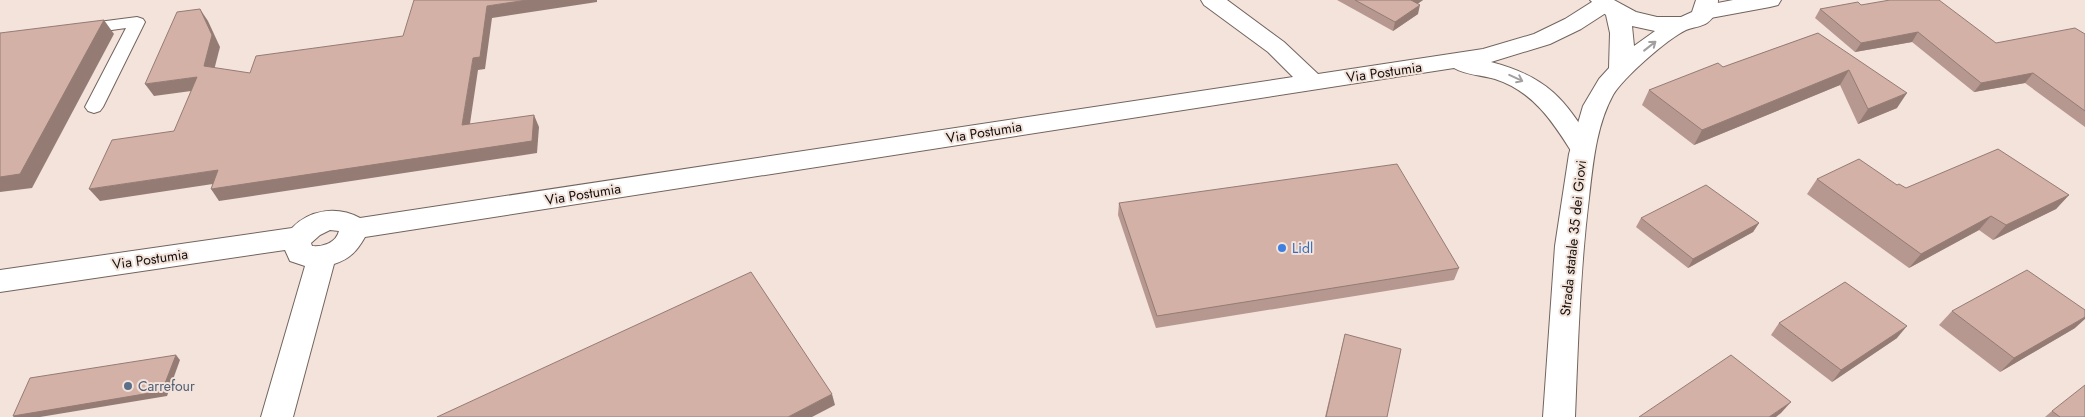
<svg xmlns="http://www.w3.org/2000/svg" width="2085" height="417" font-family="Jost,sans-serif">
<rect width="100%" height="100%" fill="#f3e3db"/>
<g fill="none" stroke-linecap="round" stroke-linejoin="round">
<defs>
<path id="service" d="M 137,17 L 143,19 L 145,22 L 103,107 L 100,111 L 94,113 L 88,111 L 85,107 L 126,28 L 83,34 L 77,32 L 75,29 L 77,26 L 83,24 Z"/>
<g id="minor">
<path d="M 1201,0 L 1227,0 L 1284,42 L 1318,74 L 1483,49 L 1534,34 L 1565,19 L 1595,0 L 1613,0 L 1615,4 L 1612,9 L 1581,29 L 1550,44 L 1491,62 C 1548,77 1565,99 1595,148 L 1591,154 L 1582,157 L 1573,154 C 1553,122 1533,91 1495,79 C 1482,75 1465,75 1454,68 L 365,237 C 357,251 350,259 334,264 L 293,417 L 261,417 L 305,266 L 290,261 L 285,250 L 0,292 L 0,270 L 292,228 C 310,209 338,206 360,218 L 1293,77 L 1268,52 L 1204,5 ZM 330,230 L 339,231 C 336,243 323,247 312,246 L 311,243 L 320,235 Z"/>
<path d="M 1733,0 L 1781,0 L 1778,5 L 1770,7 L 1705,19 L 1697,17 L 1693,12 L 1697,7 Z"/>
</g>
<path id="secondary" d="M 1590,0 L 1614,0 L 1636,12 L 1657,17 L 1681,17 L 1692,12 L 1696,0 L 1718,0 C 1718,9 1715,17 1707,23 C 1701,27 1693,27 1686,30 C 1667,39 1623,78 1613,95 C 1596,126 1593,164 1589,198 C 1580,271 1578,344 1575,417 L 1543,417 L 1555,246 L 1569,154 L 1583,106 L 1599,79 L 1609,68 L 1610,33 L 1606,15 ZM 1632,26 L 1655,31 L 1634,46 Z"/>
</defs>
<use href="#service" stroke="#72645d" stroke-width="2"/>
<use href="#minor" stroke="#72645d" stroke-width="2"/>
<use href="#secondary" stroke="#72645d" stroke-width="2"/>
<use href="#service" fill="#fff" fill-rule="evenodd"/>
<use href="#minor" fill="#fff" fill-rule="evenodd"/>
<use href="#secondary" fill="#fff" fill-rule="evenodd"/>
</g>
<g fill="#b69890">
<path d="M 1337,0 L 1423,0 L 1417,4 L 1418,14 L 1393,31 Z"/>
<path d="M 1861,5 L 1996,43 L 2085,34 L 2085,127 L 2025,83 L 1974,92 L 1912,42 L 1855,52 L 1815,18 L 1820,9 Z"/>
<path d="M 1818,33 L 1897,108 L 1858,124 L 1840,85 L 1694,145 L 1642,105 L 1649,90 L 1723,67 Z"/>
<path d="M 1817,179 L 1897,185 L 1906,188 L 2069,195 L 2056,209 L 1993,240 L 1979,230 L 1909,268 L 1807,194 Z"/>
<path d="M 1119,203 L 1459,268 L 1454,280 L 1156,328 L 1118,215 Z"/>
<path d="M 1641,218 L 1759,223 L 1753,232 L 1688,268 L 1636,227 Z"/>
<path d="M 1952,311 L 2075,328 L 2000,372 L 1939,325 Z"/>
<path d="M 1779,323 L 1897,338 L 1832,382 L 1771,335 Z"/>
<path d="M 1345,334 L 1387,417 L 1325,417 L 1342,346 Z"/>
<path d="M 2052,411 L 2085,417 L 2045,417 Z"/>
</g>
<g fill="#947c75">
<path d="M 527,0 L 597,0 L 597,2 L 492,18 L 485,69 L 478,70 L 468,137 L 462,125 L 473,58 L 487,6 Z"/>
<path d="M 1412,0 L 1423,0 L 1409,10 Z"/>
<path d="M 1420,5 L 1418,14 L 1393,31 L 1395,22 Z"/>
<path d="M 200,9 L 208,21 L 220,47 L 212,78 L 204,66 Z"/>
<path d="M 104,20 L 114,34 L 32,188 L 0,192 L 0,177 Z"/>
<path d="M 1918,32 L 1912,42 L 1855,52 L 1861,43 Z"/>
<path d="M 1849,70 L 1840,85 L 1694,145 L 1702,130 Z"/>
<path d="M 2033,73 L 2025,83 L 1974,92 L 1981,83 Z"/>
<path d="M 197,77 L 206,89 L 154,96 L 145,84 Z"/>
<path d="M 1907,93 L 1897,108 L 1858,124 L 1868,109 Z"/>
<path d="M 534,115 L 539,127 L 537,153 L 219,201 L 211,189 Z"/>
<path d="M 218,170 L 226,182 L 100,201 L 89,189 Z"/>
<path d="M 2069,195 L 2056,209 L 1993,240 L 2006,225 Z"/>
<path d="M 1991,216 L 1979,230 L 1909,268 L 1921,254 Z"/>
<path d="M 1759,223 L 1753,232 L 1688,268 L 1693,259 Z"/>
<path d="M 2085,317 L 2085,319 L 2075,328 L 2000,372 L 2014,358 Z"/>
<path d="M 1907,326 L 1897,338 L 1832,382 L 1841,370 Z"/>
<path d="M 176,355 L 180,360 L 167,396 L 40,417 L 14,417 L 13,416 Z"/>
<path d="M 832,394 L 835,405 L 812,417 L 788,417 Z"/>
<path d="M 1791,402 L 1781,413 L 1776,417 L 1769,417 Z"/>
</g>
<g fill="#d4b1a7" stroke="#947c75">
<path d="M 414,0 L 527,0 L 487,6 L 480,57 L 473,58 L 462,125 L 534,115 L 532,141 L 211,189 L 218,170 L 89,189 L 112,140 L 174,131 L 197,77 L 145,84 L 177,12 L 200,9 L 212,35 L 204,66 L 250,73 L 256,56 L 403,36 Z"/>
<path d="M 1355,0 L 1412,0 L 1411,0 L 1420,5 L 1395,22 Z"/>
<path d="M 1890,0 L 1939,0 L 1996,43 L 2075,28 L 2085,34 L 2085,111 L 2033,73 L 1981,83 L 1918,32 L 1861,43 L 1820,9 L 1858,2 L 1861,5 Z"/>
<path d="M 104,20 L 20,174 L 0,177 L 0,33 Z"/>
<path d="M 1818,33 L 1907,93 L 1868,109 L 1849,70 L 1702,130 L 1649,90 L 1718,63 L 1723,67 Z"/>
<path d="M 1998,149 L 2069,195 L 2006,225 L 1991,216 L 1921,254 L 1817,179 L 1859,159 L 1897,185 L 1899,184 L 1906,188 Z"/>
<path d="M 1397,164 L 1459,268 L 1157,316 L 1119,203 Z"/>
<path d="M 1706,185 L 1759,223 L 1693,259 L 1641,218 Z"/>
<path d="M 2027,270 L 2085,310 L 2085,317 L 2014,358 L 1952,311 Z"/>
<path d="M 751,272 L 832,394 L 788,417 L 437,417 Z"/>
<path d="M 1845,282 L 1907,326 L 1841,370 L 1779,323 Z"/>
<path d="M 1345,334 L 1401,349 L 1387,417 L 1326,417 Z"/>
<path d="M 176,355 L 162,391 L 13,416 L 30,378 Z"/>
<path d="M 1731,355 L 1791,402 L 1769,417 L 1639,417 Z"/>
<path d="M 2085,385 L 2085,417 L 2060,417 L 2052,411 Z"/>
</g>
<defs><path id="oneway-shaft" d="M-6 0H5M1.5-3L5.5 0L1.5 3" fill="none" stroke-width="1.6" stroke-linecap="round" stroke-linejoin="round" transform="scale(1.25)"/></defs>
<g stroke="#a19f9f">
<use href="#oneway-shaft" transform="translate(1650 46) rotate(-38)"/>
<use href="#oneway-shaft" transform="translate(1516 78) rotate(25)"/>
</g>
<circle fill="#3f7fe0" stroke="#f3e3db" stroke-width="2" cx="1282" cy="248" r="5"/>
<circle fill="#5c6f8a" stroke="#f3e3db" stroke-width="2" cx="128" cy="386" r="5"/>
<g text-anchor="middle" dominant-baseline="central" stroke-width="4" stroke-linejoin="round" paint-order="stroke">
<g font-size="14" fill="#15100e" stroke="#f3e3db">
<text transform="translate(1384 72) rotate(-8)">Via Postumia</text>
<text transform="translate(984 132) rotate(-9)">Via Postumia</text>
<text transform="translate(583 194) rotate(-9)">Via Postumia</text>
<text transform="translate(1573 238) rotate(-84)">Strada statale 35 dei Giovi</text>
<text transform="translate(150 259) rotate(-8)">Via Postumia</text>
</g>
<g font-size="14" fill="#366cbe" stroke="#f3e3db" text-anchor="start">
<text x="1292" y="248">Lidl</text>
</g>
<g font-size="14" fill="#4e5e75" stroke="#f3e3db" text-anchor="start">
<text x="138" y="386">Carrefour</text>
</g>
</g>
</svg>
